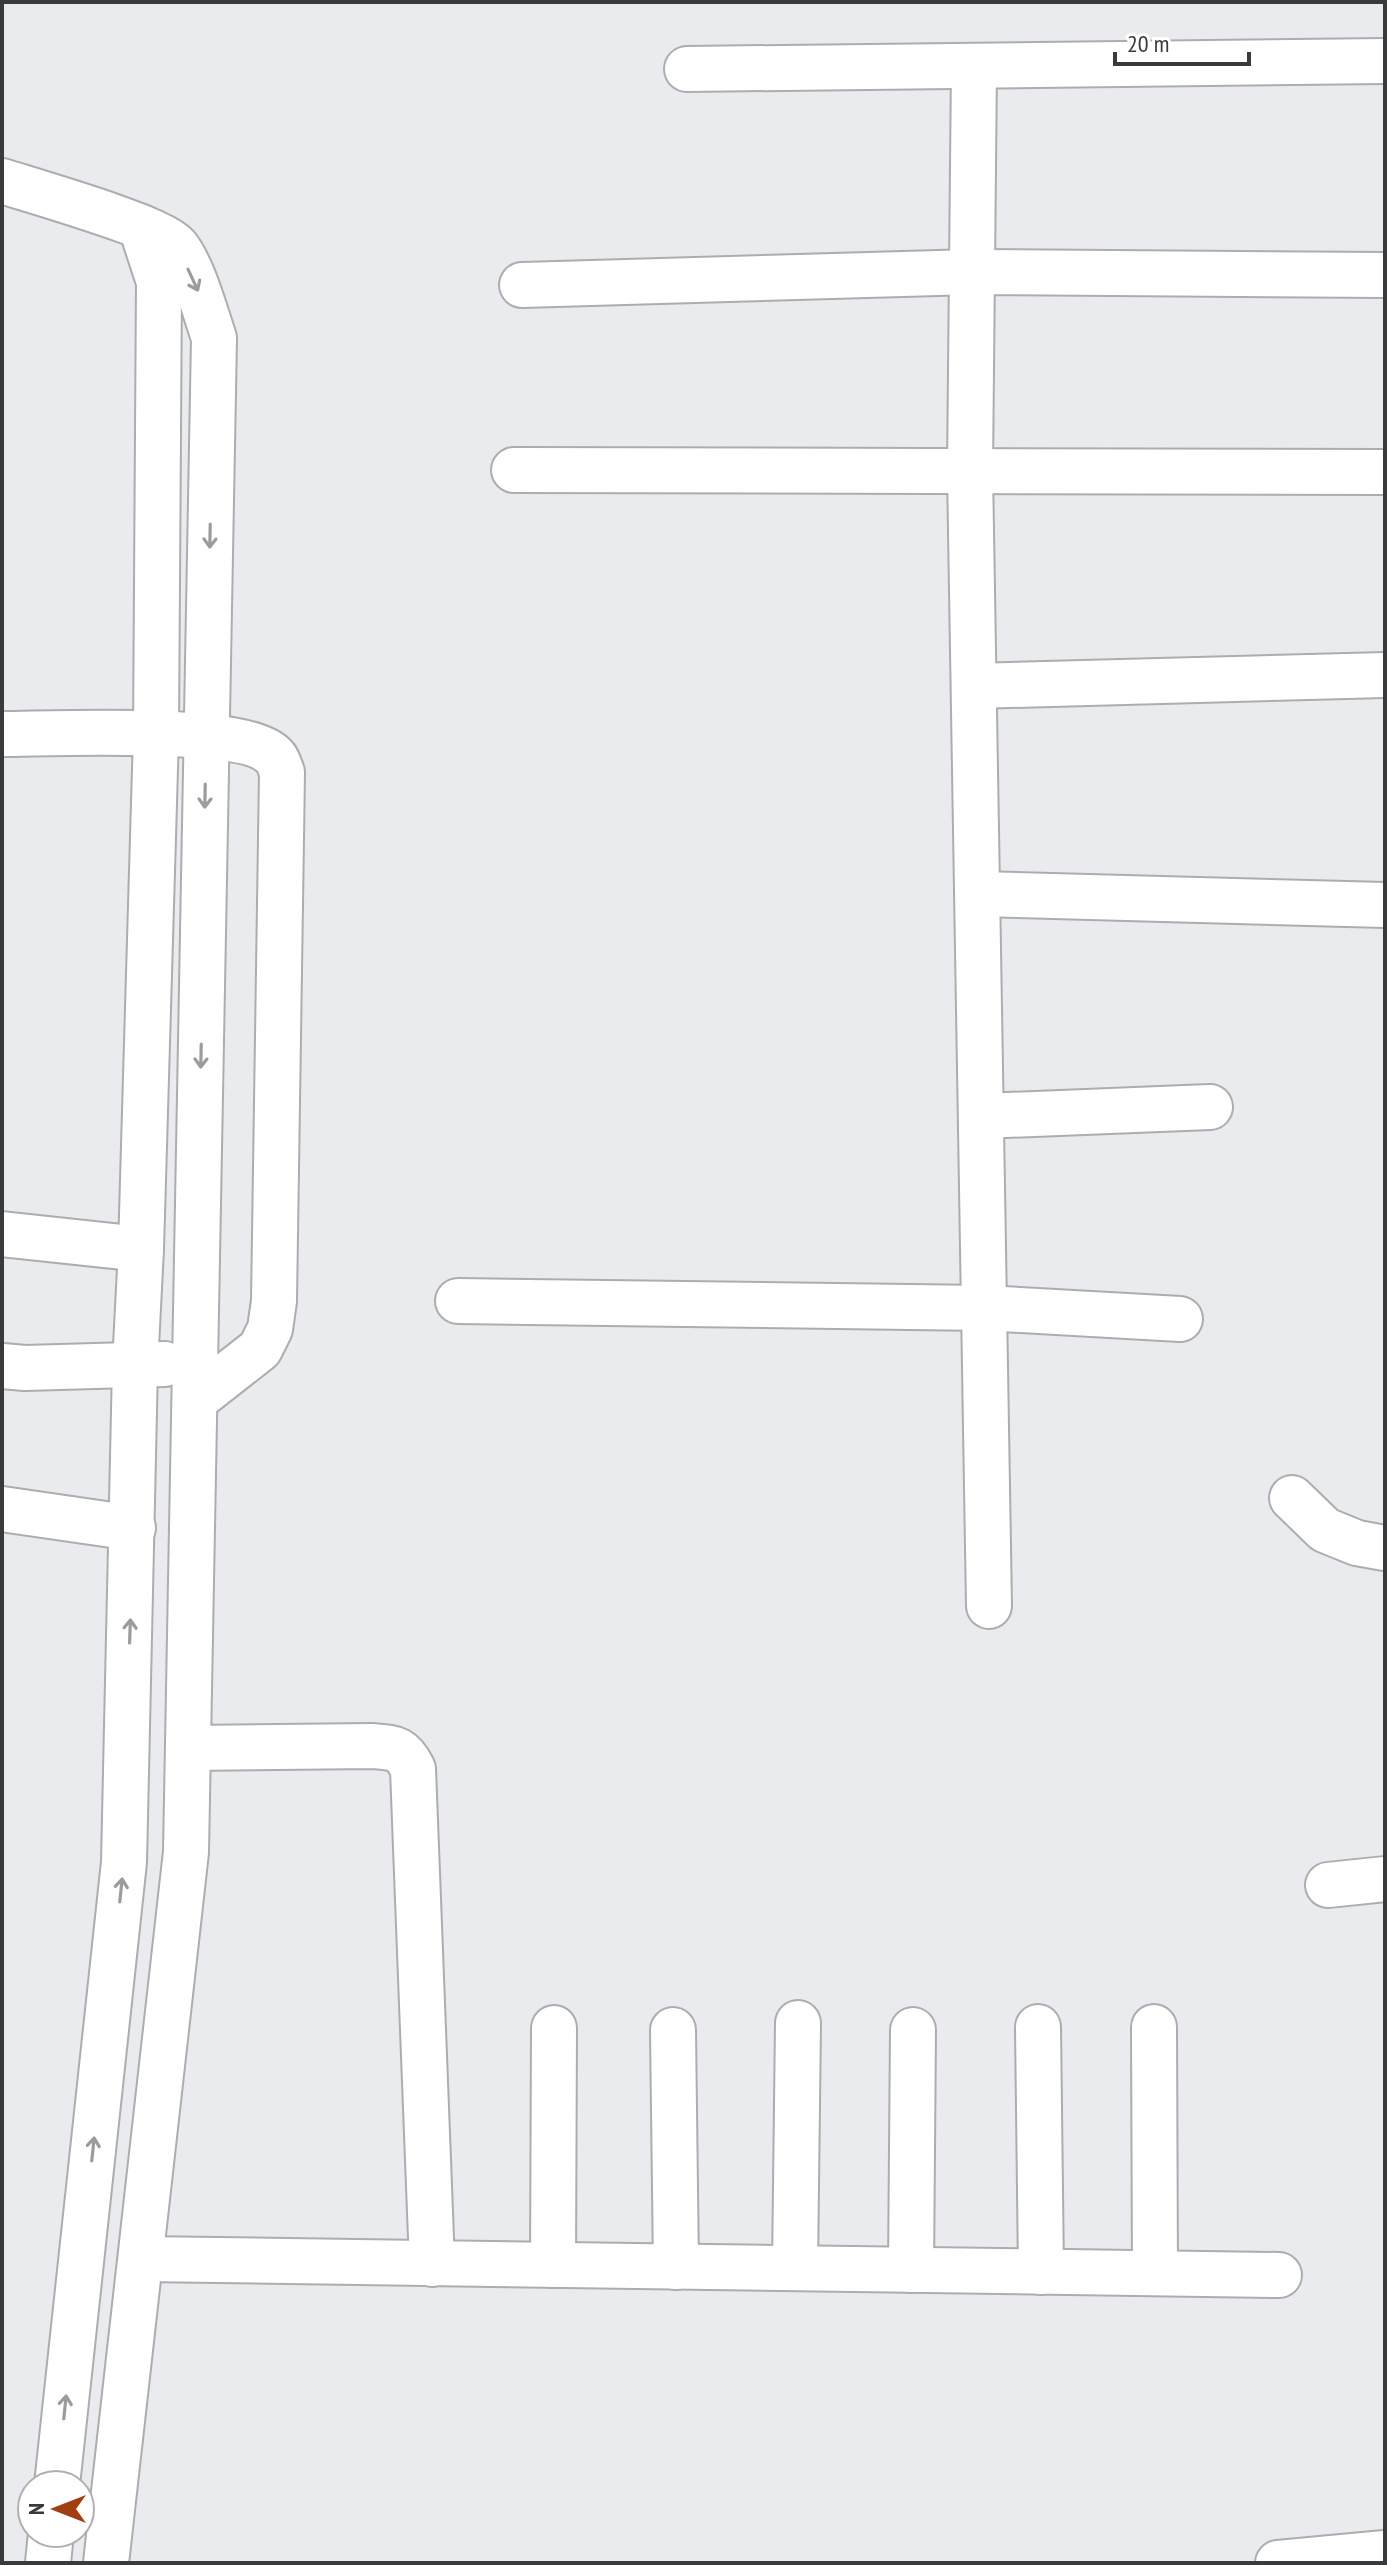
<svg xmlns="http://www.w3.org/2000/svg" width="1387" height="2565" font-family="'PT Sans Narrow',sans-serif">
<rect width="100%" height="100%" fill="#eaebee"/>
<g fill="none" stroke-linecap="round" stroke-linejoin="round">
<defs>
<g id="minor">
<path d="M 974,66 L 970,471 L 989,1606"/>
<path d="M 687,69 L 1385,61"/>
<path d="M 2,181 C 33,191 160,227 176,246 C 193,266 205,312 214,338 L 186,1852 L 106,2563"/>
<path d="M 522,285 L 973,272 L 1385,275"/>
<path d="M 514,470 L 1385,472"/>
<path d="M 974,686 L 1385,675"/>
<path d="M 2,734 C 51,734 244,724 274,756 C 278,759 280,768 282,772 L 274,1301 L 270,1329 L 260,1349 L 195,1400"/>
<path d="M 978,894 L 1385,905"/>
<path d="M 982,1116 L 1210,1107"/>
<path d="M 2,1234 L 141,1249"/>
<path d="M 458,1301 L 984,1308 L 1180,1319"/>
<path d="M 2,1366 L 25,1368 L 165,1364"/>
<path d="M 1292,1498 L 1325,1530 L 1357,1543 L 1385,1548"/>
<path d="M 2,1509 L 133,1528"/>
<path d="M 188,1748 L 372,1746 C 395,1748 402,1747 413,1769 L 432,2264"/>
<path d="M 1328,1885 L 1385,1879"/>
<path d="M 1038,2027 L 1041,2272"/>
<path d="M 1154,2027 L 1155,2273"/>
<path d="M 673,2030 L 676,2267"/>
<path d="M 141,2259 L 1279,2275"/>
<path d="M 553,2265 L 554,2028"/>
<path d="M 795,2268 L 798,2023"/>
<path d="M 911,2270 L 913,2030"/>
<path d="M 57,2485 L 124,1862 L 135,1366 L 141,1249 L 156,734 L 159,282 L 141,227"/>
<path d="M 48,2563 L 51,2533"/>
<path d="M 1278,2563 L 1385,2553"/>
</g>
</defs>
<use href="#minor" stroke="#acadaf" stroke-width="48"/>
<use href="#minor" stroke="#fff" stroke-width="44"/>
</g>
<defs><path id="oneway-shaft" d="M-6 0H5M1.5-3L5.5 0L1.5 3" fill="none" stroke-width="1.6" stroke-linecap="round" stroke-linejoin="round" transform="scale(2)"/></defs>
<g stroke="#9c9c9d">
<use href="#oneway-shaft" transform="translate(193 280) rotate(65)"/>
<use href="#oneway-shaft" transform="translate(210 536) rotate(91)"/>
<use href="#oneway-shaft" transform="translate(205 796) rotate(91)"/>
<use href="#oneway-shaft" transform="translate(201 1056) rotate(91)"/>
<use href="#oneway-shaft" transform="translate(130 1631) rotate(-88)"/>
<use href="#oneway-shaft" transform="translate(121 1890) rotate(-84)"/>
<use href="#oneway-shaft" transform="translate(93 2149) rotate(-84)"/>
<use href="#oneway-shaft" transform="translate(65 2407) rotate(-84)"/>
</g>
<rect width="1387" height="2565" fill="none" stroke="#393a3b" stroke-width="8"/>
<g transform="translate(56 2509) rotate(270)"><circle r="38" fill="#ffffff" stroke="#b0b0b1" stroke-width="2"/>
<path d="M0-6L14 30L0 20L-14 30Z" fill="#a33e11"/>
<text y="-12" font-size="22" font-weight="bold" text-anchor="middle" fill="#393a3b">N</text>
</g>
<path d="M1115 52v12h134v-12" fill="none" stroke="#393a3b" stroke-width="4"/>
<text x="1127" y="52" font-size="24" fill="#393a3b" stroke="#ffffff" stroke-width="6" paint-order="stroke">20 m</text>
</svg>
